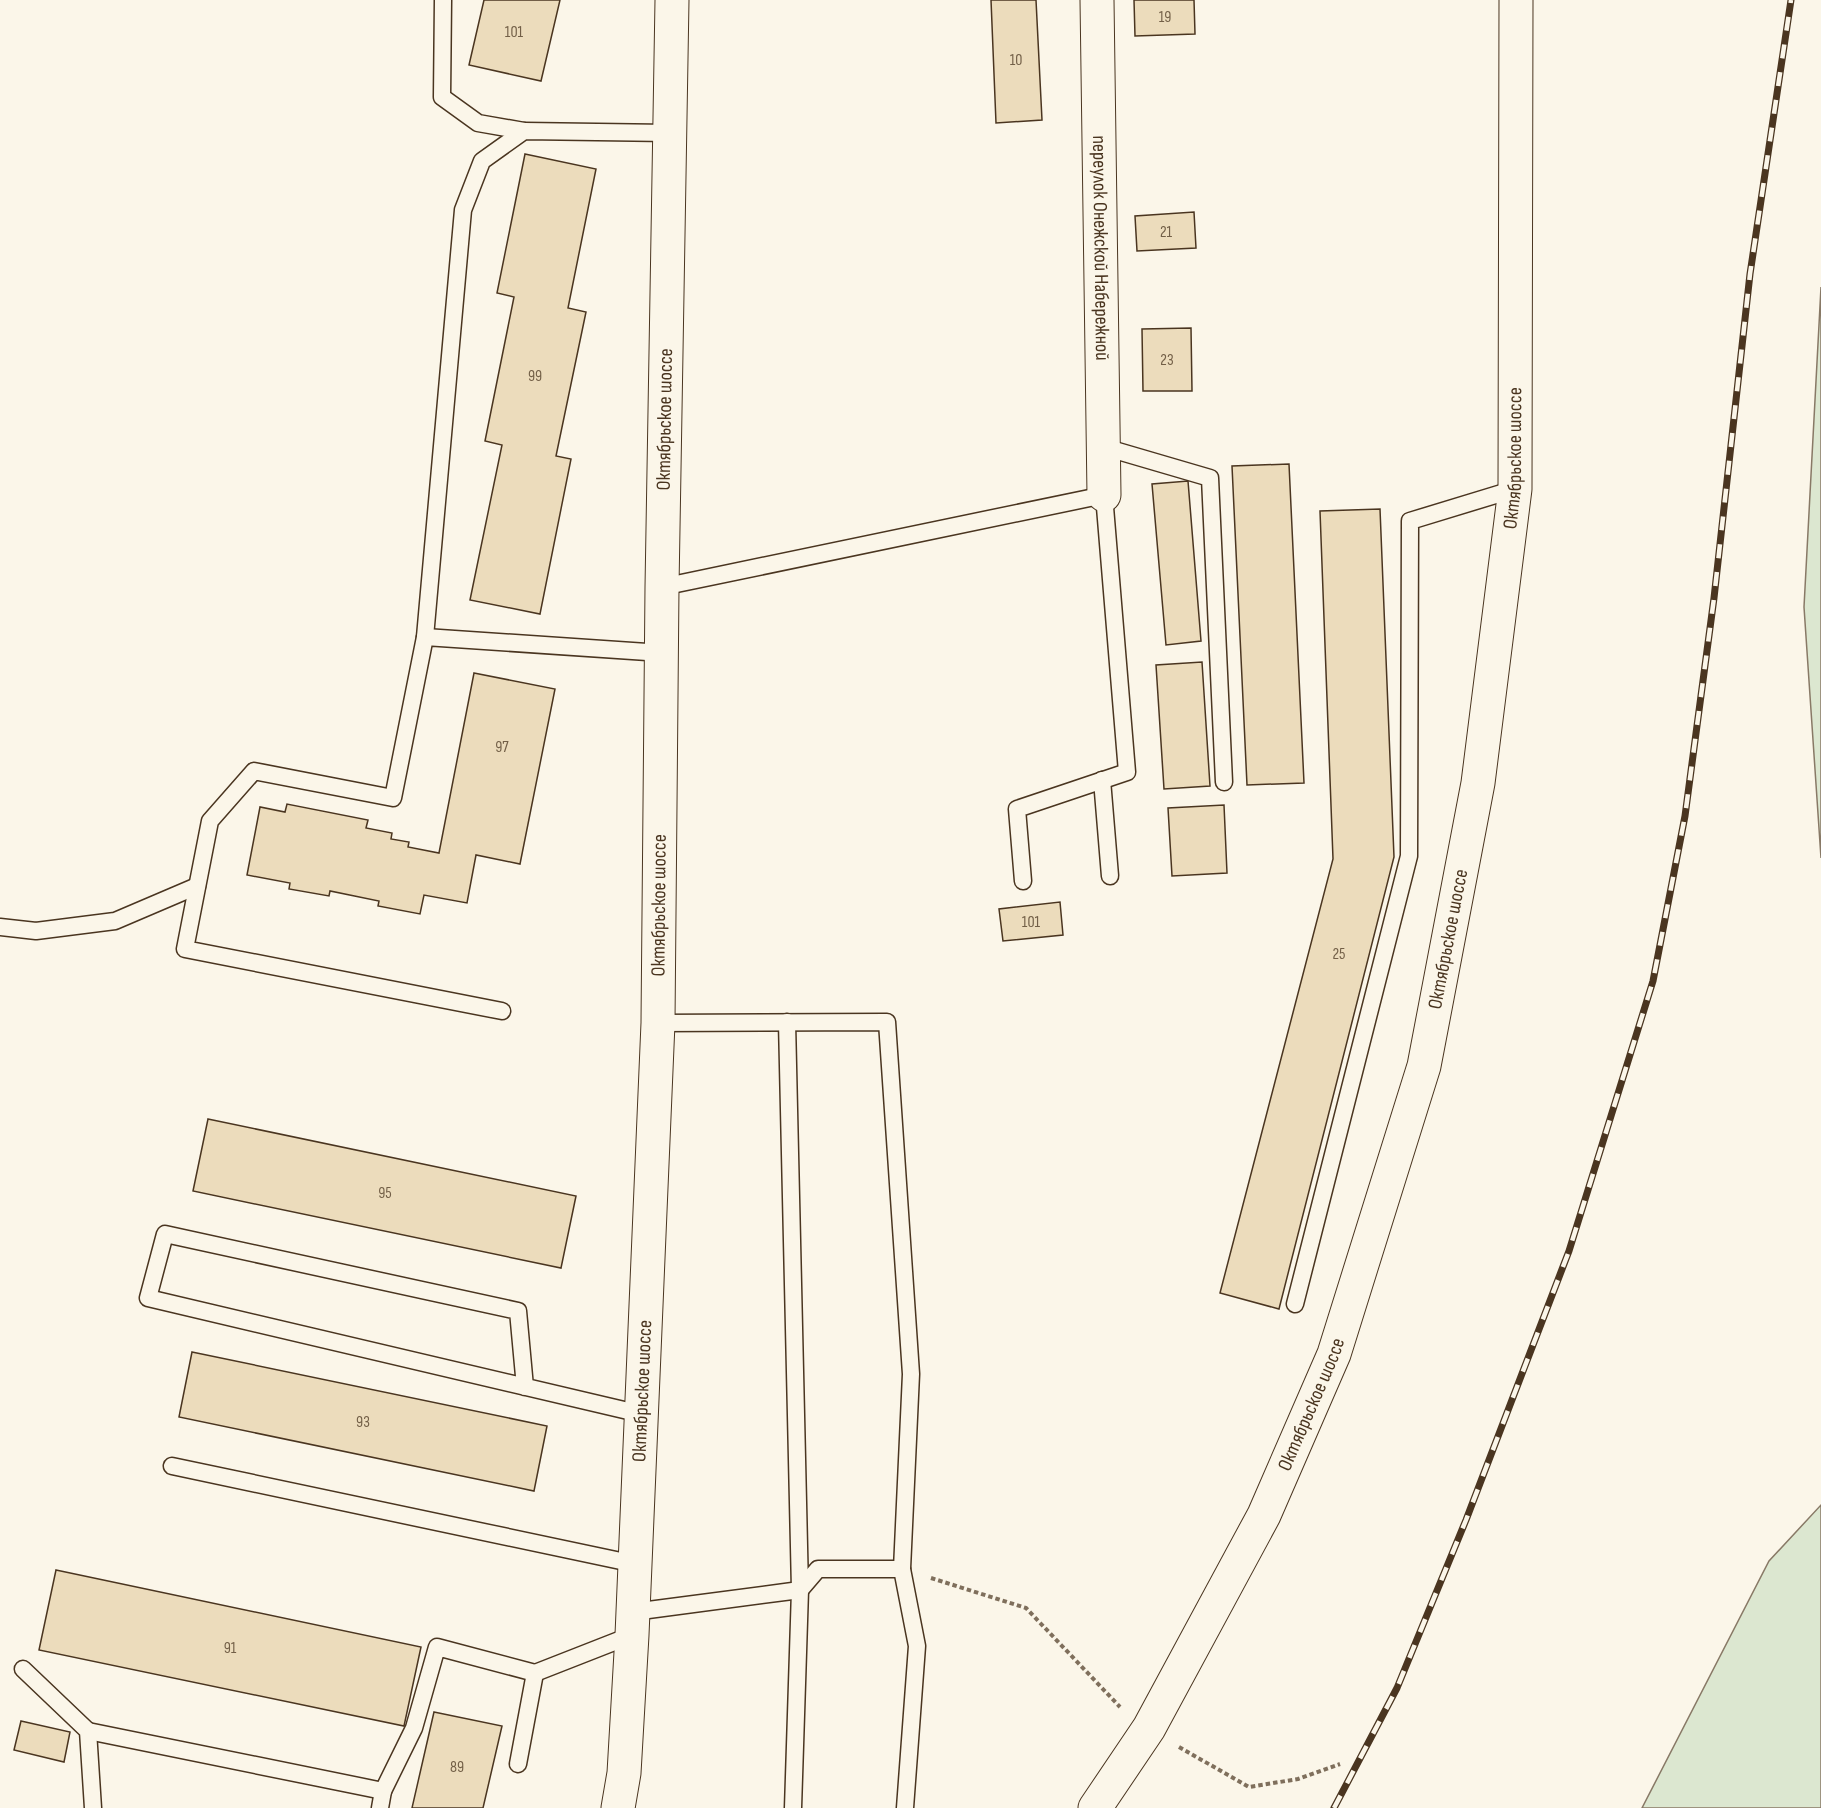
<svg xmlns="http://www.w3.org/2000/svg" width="1821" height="1808" font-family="'Sofia Sans Condensed',sans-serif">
<rect width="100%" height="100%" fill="#fbf6e9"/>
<g fill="#dce7d0" stroke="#887966" stroke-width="1.5">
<path d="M 1821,287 L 1821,858 L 1804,607 Z"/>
<path d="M 1821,1505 L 1821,1808 L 1642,1808 L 1769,1561 Z"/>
</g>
<g fill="#ecdcbc" stroke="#4a3520" stroke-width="1.5">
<path d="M 484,0 L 560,0 L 541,81 L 469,65 Z"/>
<path d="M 991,0 L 1036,0 L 1042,120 L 996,123 Z"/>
<path d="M 1134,0 L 1194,0 L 1195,34 L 1135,36 Z"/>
<path d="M 525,154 L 596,169 L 568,308 L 586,312 L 556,456 L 571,459 L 540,614 L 470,600 L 502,445 L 485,441 L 514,297 L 497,293 Z"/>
<path d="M 1194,212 L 1196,248 L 1137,251 L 1135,216 Z"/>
<path d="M 1191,328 L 1192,391 L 1143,391 L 1142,329 Z"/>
<path d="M 1289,464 L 1304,783 L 1247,785 L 1232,466 Z"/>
<path d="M 1188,481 L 1201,641 L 1166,645 L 1152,484 Z"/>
<path d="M 1380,509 L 1394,857 L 1279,1309 L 1220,1293 L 1333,859 L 1320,511 Z"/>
<path d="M 1202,662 L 1210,786 L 1164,789 L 1156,665 Z"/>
<path d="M 474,673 L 555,689 L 520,864 L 476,855 L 467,903 L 424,895 L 420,914 L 378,906 L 379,901 L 330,891 L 329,896 L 289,889 L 290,883 L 247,875 L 260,807 L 285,812 L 287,804 L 368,820 L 366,828 L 392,833 L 391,839 L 409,842 L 408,847 L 439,853 Z"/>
<path d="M 1224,805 L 1227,873 L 1172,876 L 1168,808 Z"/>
<path d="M 1060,902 L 1063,935 L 1003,941 L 999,909 Z"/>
<path d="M 208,1119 L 576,1196 L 561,1268 L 193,1191 Z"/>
<path d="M 192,1352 L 547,1426 L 534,1491 L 179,1417 Z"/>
<path d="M 56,1570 L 421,1647 L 404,1726 L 39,1650 Z"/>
<path d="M 434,1712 L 502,1726 L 483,1808 L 412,1808 Z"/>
<path d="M 21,1721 L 70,1732 L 64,1762 L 14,1750 Z"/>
</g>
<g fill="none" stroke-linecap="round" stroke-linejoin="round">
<defs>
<g id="lane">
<path d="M 443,0 L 442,97 L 478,123 L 524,131"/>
<path d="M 1104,447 L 1210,478 L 1224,782"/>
<path d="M 662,587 L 1104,495 L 1127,772 L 1017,809 L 1023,881"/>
<path d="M 425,637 L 463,210 L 482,161 L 524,131 L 670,133"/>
<path d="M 1102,780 L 1110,876"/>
<path d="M 0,927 L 36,931 L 115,921 L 197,886"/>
<path d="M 502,1011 L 185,949 L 210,821 L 254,771 L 393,798 L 425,637 L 662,653"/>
<path d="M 787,1022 L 800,1590 L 793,1808"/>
<path d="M 658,1023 L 887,1022 L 911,1374 L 902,1569"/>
<path d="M 1295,1304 L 1409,856 L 1410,521 L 1515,489"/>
<path d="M 525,1387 L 518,1311 L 165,1234 L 148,1298 L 641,1414"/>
<path d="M 172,1466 L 635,1564"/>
<path d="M 633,1612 L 800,1590 L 818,1569 L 902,1569 L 917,1646 L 905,1808"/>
<path d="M 23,1669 L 88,1731 L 93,1808"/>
<path d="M 88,1731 L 383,1791 L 380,1808"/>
<path d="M 518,1764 L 535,1673"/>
<path d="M 383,1791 L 414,1728 L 437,1647 L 535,1673 L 632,1635"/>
</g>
<g id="street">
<path id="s1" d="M 1097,0 L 1104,495"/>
<path id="s2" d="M 618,1808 L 624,1773 L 632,1635 L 658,1023 L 662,587 L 672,0"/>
</g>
<g id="secondary">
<path id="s3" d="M 1095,1808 L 1149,1728 L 1264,1515 L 1334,1354 L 1424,1066 L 1478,783 L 1515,489 L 1516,0"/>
</g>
</defs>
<use href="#lane" stroke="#4a3520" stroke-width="19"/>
<use href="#street" stroke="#4a3520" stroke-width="35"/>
<use href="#secondary" stroke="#4a3520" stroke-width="35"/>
<g stroke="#7f6f5c" stroke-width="4" stroke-dasharray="4.5 3" stroke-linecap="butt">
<path d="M 931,1578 L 1026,1608 L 1120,1707"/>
<path d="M 1179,1747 L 1249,1787 L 1298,1779 L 1340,1764"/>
</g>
<use href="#lane" stroke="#fbf6e9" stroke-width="16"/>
<use href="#street" stroke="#fbf6e9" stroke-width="33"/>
<use href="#secondary" stroke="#fbf6e9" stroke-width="33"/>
<defs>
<path id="rail" d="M 1334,1808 L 1397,1688 L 1466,1520 L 1569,1251 L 1653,981 L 1685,816 L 1714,598 L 1750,274 L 1791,0"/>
</defs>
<use href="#rail" stroke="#4a3520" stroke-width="7"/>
<use href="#rail" stroke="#fbf6e9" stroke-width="4.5" stroke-dasharray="14" stroke-linecap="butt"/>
</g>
<g text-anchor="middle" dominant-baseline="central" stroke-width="4.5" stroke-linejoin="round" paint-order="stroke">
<g font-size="16" fill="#725f47">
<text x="1165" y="17">19</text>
<text x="514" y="32">101</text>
<text x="1016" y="60">10</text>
<text x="1166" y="232">21</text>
<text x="1167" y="360">23</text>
<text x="535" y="376">99</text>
<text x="502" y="747">97</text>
<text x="1031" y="922">101</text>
<text x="1339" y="954">25</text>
<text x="385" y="1193">95</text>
<text x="363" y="1422">93</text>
<text x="230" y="1648">91</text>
<text x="457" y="1767">89</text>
</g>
<g font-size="20" fill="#4a3520" stroke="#fbf6e9">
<text stroke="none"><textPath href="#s1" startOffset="248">переулок Онежской Набережной</textPath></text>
<text stroke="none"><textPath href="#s2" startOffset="1390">Октябрьское шоссе</textPath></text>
<text stroke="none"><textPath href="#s3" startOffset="1431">Октябрьское шоссе</textPath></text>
<text stroke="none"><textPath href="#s2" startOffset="904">Октябрьское шоссе</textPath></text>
<text stroke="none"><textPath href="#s3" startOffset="945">Октябрьское шоссе</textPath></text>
<text stroke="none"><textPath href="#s2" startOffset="418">Октябрьское шоссе</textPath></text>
<text stroke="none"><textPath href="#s3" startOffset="459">Октябрьское шоссе</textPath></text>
</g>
</g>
</svg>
